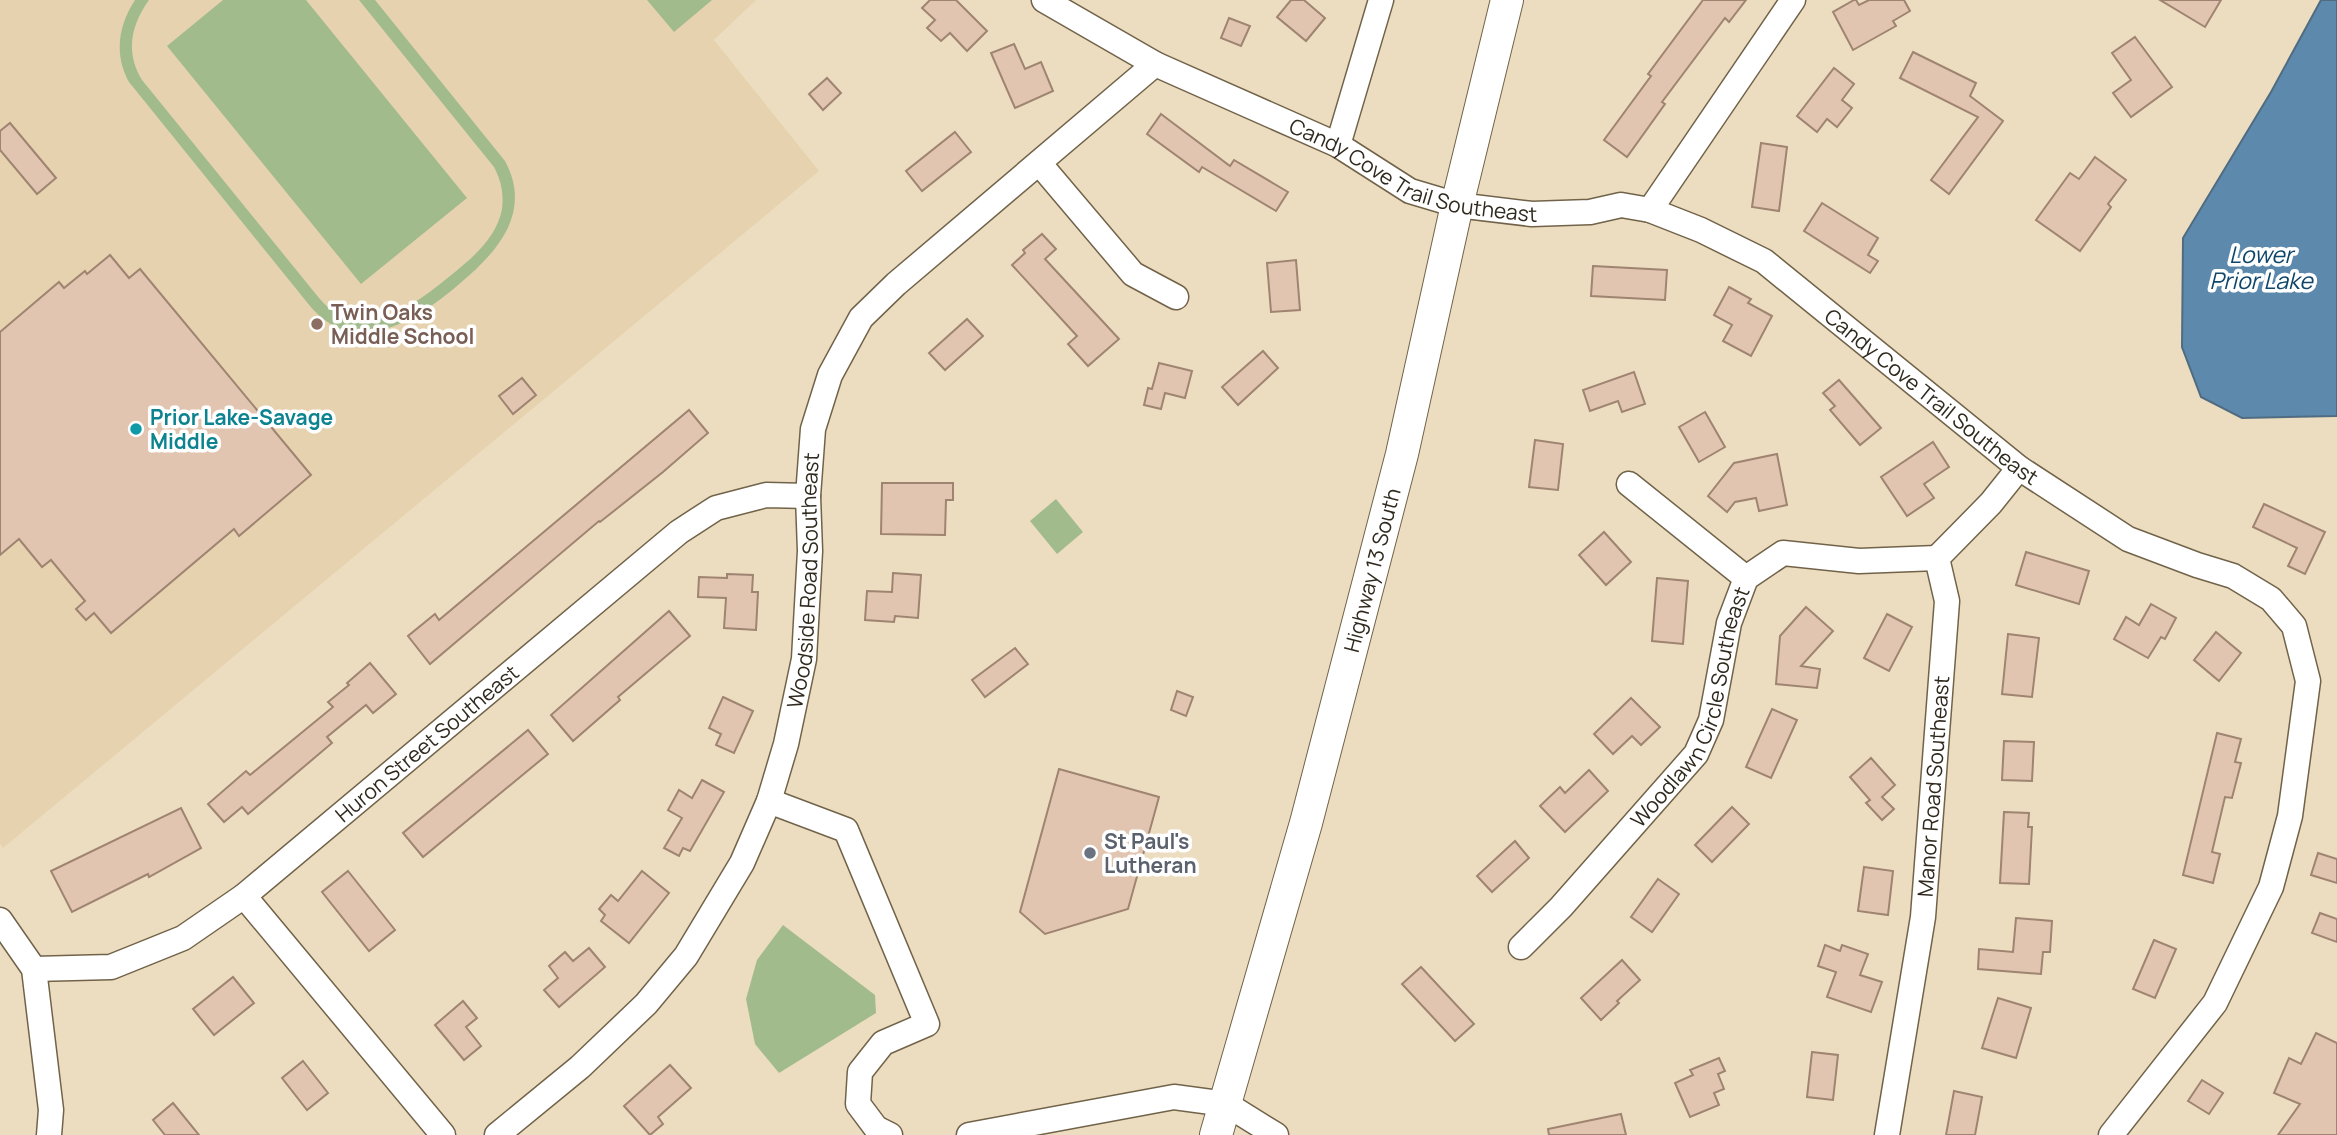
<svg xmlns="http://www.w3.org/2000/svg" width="2337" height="1135" font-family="Manrope,sans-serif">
<rect width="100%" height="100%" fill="#edddc0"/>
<path fill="#e6d2ae" d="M 0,0 L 756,0 L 714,40 L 819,171 L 3,848 L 0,844 Z"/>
<g fill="#a1bb8c">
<path d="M 135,0 L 149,0 C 131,25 125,52 142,80 L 319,298 C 360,347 413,306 450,276 C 471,259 497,238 502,209 C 504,194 501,180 494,167 L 359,0 L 375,0 L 505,161 C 535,217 491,258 451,291 C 410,324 353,357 310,306 L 129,82 C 114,55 118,26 135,0 Z"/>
<path d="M 223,0 L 306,0 L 467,198 L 361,284 L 167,46 Z"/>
<path d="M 647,0 L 712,0 L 674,32 Z"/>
<path d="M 1056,499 L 1083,532 L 1057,554 L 1030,521 Z"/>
<path d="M 783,925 L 875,995 L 876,1013 L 779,1073 L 755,1044 L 746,999 L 757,960 Z"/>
</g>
<path fill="#5d89ad" stroke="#4f6c82" stroke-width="2" d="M 2321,0 L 2337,0 L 2337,416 L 2242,418 L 2201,397 L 2182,347 L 2183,238 L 2271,92 Z"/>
<g fill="#e1c5b0" stroke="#9e8471" stroke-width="2">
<path d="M 930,0 L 956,0 L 987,31 L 967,51 L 950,33 L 941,41 L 927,28 L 935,20 L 922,8 Z"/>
<path d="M 1291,0 L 1304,0 L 1325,18 L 1306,41 L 1277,17 Z"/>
<path d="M 1703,0 L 1746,0 L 1729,22 L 1725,18 L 1662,102 L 1665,104 L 1627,157 L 1604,140 L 1651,76 L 1648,74 Z"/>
<path d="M 1854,0 L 1856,0 L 1859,5 L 1869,0 L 1904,0 L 1910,11 L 1893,21 L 1896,26 L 1853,50 L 1833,12 Z"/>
<path d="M 2160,0 L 2221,0 L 2205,27 Z"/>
<path d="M 1229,18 L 1250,26 L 1241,46 L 1221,38 Z"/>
<path d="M 2135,37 L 2172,87 L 2131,117 L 2113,93 L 2131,80 L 2112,53 Z"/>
<path d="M 1014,44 L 1025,69 L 1041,62 L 1053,91 L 1015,108 L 991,53 Z"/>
<path d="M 1913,52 L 1976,83 L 1970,96 L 2003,121 L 1949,194 L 1931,180 L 1978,117 L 1900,78 Z"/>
<path d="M 1834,68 L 1854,84 L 1842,100 L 1852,108 L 1837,127 L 1827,119 L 1817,132 L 1797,116 Z"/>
<path d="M 827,78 L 841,93 L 823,110 L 809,94 Z"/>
<path d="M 1161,114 L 1230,166 L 1234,160 L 1288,192 L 1276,211 L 1202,167 L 1199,172 L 1147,134 Z"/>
<path d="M 10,123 L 56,178 L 37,194 L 0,150 L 0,131 Z"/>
<path d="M 955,132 L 971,152 L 922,191 L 906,171 Z"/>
<path d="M 1761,143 L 1787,147 L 1779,211 L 1752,207 Z"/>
<path d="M 2095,157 L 2126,180 L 2108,204 L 2111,207 L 2080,251 L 2036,220 L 2070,173 L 2079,179 Z"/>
<path d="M 1822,203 L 1878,238 L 1868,255 L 1878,261 L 1870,273 L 1804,231 Z"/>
<path d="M 1042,234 L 1056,249 L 1045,259 L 1119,339 L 1088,366 L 1068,344 L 1077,336 L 1012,265 L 1025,253 L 1023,250 Z"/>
<path d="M 110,255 L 129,278 L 140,269 L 311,475 L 239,536 L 234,529 L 111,633 L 94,613 L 86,620 L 76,609 L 85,601 L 51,560 L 42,567 L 19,539 L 0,555 L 0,332 L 59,282 L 64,288 L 85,271 L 87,274 Z"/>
<path d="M 1296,260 L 1300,310 L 1271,312 L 1267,263 Z"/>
<path d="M 1593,266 L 1667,270 L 1665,300 L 1591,296 Z"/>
<path d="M 1729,287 L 1751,299 L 1748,303 L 1772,316 L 1751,356 L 1723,341 L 1732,325 L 1714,315 Z"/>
<path d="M 967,319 L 983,336 L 945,370 L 929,353 Z"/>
<path d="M 1263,351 L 1278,368 L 1238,405 L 1222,387 Z"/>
<path d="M 1159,363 L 1192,371 L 1185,398 L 1165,393 L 1161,409 L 1144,405 L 1148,388 L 1152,389 Z"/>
<path d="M 1634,372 L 1645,404 L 1622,412 L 1618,401 L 1590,411 L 1583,390 Z"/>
<path d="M 522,378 L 536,395 L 513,414 L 499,396 Z"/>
<path d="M 1839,380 L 1881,428 L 1860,445 L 1830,410 L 1835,406 L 1823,393 Z"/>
<path d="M 689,410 L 708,433 L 663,472 L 600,522 L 599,521 L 430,664 L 408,636 L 435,614 L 439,620 Z"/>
<path d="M 1705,412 L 1725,447 L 1699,462 L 1679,427 Z"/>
<path d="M 1535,440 L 1563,444 L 1558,490 L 1529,487 Z"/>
<path d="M 1933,442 L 1949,467 L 1924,484 L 1934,498 L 1907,516 L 1881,477 Z"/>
<path d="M 1777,454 L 1787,505 L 1759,511 L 1756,498 L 1735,502 L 1727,512 L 1708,496 L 1734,463 Z"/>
<path d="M 882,483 L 953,483 L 953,500 L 946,500 L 945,535 L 881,534 Z"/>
<path d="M 2264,504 L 2325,532 L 2305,574 L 2288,566 L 2297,548 L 2253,527 Z"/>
<path d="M 1604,532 L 1631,562 L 1606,585 L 1579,555 Z"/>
<path d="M 2026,552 L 2089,571 L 2079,604 L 2016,585 Z"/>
<path d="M 893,573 L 921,575 L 918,618 L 895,616 L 894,622 L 865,620 L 867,591 L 892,592 Z"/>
<path d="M 727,574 L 753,575 L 752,592 L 758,592 L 756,630 L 724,628 L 726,598 L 698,597 L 699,577 L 727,578 Z"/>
<path d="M 1657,578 L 1688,581 L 1683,644 L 1652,641 Z"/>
<path d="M 2151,604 L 2176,618 L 2165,639 L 2161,637 L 2148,658 L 2114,639 L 2126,617 L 2139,625 Z"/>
<path d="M 1806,607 L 1833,631 L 1801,666 L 1820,669 L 1817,688 L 1776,684 L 1780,636 Z"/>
<path d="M 669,611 L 690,636 L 618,697 L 620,700 L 573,741 L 551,715 Z"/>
<path d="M 1887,614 L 1912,627 L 1889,671 L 1864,658 Z"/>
<path d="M 2216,632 L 2241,653 L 2219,681 L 2194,660 Z"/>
<path d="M 2008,634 L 2039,638 L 2032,697 L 2002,694 Z"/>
<path d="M 1015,648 L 1028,664 L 985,697 L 972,680 Z"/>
<path d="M 370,663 L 396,694 L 373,713 L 366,705 L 327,737 L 332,743 L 248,814 L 242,807 L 224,822 L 208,804 L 246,771 L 250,775 L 333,707 L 328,702 L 349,685 L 347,683 Z"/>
<path d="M 1177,691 L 1193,697 L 1186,716 L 1171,710 Z"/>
<path d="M 723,697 L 753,711 L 734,753 L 716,745 L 721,734 L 709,728 Z"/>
<path d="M 1631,698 L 1660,727 L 1641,745 L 1632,736 L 1613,754 L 1594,734 Z"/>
<path d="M 1772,709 L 1797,720 L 1771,778 L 1746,767 Z"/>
<path d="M 528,730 L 548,754 L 423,857 L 403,833 Z"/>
<path d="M 2217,733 L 2241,739 L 2235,762 L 2241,763 L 2232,798 L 2225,797 L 2212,852 L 2220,854 L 2213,883 L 2183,875 Z"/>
<path d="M 2004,741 L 2034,742 L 2032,781 L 2002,780 Z"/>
<path d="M 1871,758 L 1895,785 L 1882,797 L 1894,809 L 1882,820 L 1866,803 L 1870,800 L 1850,777 Z"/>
<path d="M 1059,769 L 1159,797 L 1128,909 L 1045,934 L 1020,912 Z"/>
<path d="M 1589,770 L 1608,791 L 1565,832 L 1540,806 L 1560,787 L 1565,793 Z"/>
<path d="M 702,780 L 724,792 L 690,851 L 683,848 L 679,856 L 664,848 L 682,818 L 668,810 L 679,790 L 692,798 Z"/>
<path d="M 1732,807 L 1749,824 L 1712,862 L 1695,845 Z"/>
<path d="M 181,808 L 201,848 L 149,877 L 148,874 L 72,912 L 51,871 Z"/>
<path d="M 2004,812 L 2029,813 L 2028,827 L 2032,827 L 2029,884 L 2000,883 Z"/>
<path d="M 1515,841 L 1529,858 L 1492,892 L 1477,876 Z"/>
<path d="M 2318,853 L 2337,859 L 2337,883 L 2311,875 Z"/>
<path d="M 1864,867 L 1893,871 L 1888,915 L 1858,911 Z"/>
<path d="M 348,871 L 395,930 L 369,951 L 322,892 Z"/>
<path d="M 642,871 L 669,893 L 629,943 L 601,921 L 605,915 L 599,909 L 611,895 L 618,901 Z"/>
<path d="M 1658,879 L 1679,894 L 1652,932 L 1631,917 Z"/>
<path d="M 2320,913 L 2337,919 L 2337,942 L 2312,933 Z"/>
<path d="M 2016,918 L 2052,921 L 2050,952 L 2043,952 L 2041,974 L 1978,969 L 1979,949 L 2013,952 Z"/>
<path d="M 2154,940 L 2176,949 L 2155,998 L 2133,989 Z"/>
<path d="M 1825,945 L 1840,951 L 1842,945 L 1868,954 L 1860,975 L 1882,982 L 1871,1012 L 1827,997 L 1836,972 L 1818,966 Z"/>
<path d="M 589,948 L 605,967 L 559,1007 L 544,990 L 558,978 L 549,966 L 565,952 L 573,961 Z"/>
<path d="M 1622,960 L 1640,980 L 1617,1001 L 1619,1003 L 1601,1020 L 1581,998 Z"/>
<path d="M 1421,967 L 1474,1024 L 1455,1041 L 1402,984 Z"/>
<path d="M 233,977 L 254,1003 L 214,1035 L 193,1009 Z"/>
<path d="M 1998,998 L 2031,1008 L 2016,1058 L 1982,1048 Z"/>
<path d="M 463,1001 L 477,1018 L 466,1027 L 481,1046 L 464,1060 L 435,1025 Z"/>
<path d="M 2316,1033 L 2337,1043 L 2337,1135 L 2278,1135 L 2300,1104 L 2274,1093 L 2289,1058 L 2301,1064 Z"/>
<path d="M 1812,1052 L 1838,1055 L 1833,1100 L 1807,1097 Z"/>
<path d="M 1719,1058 L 1725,1071 L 1718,1074 L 1724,1089 L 1714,1093 L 1719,1105 L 1690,1117 L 1675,1083 L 1693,1075 L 1690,1070 Z"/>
<path d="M 303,1061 L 328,1093 L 307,1110 L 282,1078 Z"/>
<path d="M 670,1065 L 691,1088 L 658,1117 L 663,1124 L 650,1135 L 624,1106 Z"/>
<path d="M 2202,1080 L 2223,1093 L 2209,1114 L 2188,1101 Z"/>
<path d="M 1954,1091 L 1982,1097 L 1975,1135 L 1946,1135 Z"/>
<path d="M 173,1103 L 199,1135 L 165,1135 L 153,1120 Z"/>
<path d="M 1621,1114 L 1626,1135 L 1549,1135 L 1548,1129 Z"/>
</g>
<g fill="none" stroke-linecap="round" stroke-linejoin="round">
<defs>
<g id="minor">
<path id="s1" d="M 1044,0 L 1155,64 L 1338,145 L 1410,191 L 1457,205 L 1532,214 L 1590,212 L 1621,205 L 1650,210 L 1701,230 L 1764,261 L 2019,468 L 2128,539 L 2197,565 L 2233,576 L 2271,599 L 2294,626 L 2308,681 L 2290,816 L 2271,887 L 2215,1003 L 2111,1135"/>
<path d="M 1338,145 L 1381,0"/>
<path d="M 1039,163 L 1133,274 L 1176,297"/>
<path d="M 1650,210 L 1793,0"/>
<path d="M 1629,484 L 1746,578"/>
<path d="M 769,801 L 846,830 L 927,1024 L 883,1043 L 860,1072 L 858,1104 L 876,1128 L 890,1135"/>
<path d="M 244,896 L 443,1135"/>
<path d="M 0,920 L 34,969 L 51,1110 L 49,1135"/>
<path id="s2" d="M 1521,947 L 1561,907 L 1696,754 L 1711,720 L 1729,623 L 1746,578 L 1783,553 L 1859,561 L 1937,558"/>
<path id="s3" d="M 34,969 L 111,967 L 183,938 L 244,896 L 679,532 L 716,508 L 766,495 L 808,496"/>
<path id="s4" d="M 497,1135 L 580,1067 L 646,1004 L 686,956 L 742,863 L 769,801 L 786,744 L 804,659 L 810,551 L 808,496 L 813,429 L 830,375 L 861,318 L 896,284 L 1155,64"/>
<path d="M 969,1135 L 1174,1097 L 1226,1104 L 1276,1135"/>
<path id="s5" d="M 1887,1135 L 1923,917 L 1947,601 L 1937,558 L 1991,503 L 2019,468"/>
</g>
<g id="major">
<path id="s6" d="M 1216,1135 L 1306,823 L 1402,454 L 1457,205 L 1507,0"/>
</g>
</defs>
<use href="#minor" stroke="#716349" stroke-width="27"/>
<use href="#major" stroke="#716349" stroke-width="34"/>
<use href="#minor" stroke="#fff" stroke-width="24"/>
<use href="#major" stroke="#fff" stroke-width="32"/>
</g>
<circle fill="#8d6e63" stroke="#fff" stroke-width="2.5" cx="317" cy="324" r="7"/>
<circle fill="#0f9aa8" stroke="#fff" stroke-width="2.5" cx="136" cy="429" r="7"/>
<circle fill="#6b7280" stroke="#fff" stroke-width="2.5" cx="1090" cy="853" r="7"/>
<g text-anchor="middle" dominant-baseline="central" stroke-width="7" stroke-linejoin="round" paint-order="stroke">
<g font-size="21" fill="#2f291e" stroke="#fff">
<text stroke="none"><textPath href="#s1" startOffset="410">Candy Cove Trail Southeast</textPath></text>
<text stroke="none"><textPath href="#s1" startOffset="998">Candy Cove Trail Southeast</textPath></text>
<text stroke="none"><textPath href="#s6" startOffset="586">Highway 13 South</textPath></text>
<text stroke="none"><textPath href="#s4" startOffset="662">Woodside Road Southeast</textPath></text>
<text stroke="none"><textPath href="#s2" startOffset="301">Woodlawn Circle Southeast</textPath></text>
<text stroke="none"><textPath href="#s3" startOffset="467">Huron Street Southeast</textPath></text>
<text stroke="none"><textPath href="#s5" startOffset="352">Manor Road Southeast</textPath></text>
</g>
<g font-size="21" font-weight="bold" fill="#785e54" stroke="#fff" text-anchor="start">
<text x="331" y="312">Twin Oaks<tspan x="331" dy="24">Middle School</tspan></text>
</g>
<g font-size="21" font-weight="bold" fill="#0d838f" stroke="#fff" text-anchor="start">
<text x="150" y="417">Prior Lake-Savage<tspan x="150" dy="24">Middle</tspan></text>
</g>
<g font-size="21" font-weight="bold" fill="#5b616d" stroke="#fff" text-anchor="start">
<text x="1104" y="841">St Paul's<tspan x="1104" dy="24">Lutheran</tspan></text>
</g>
<g font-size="23" font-style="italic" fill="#10466a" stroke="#fff">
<text x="2261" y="254">Lower<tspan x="2261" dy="26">Prior Lake</tspan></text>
</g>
</g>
</svg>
